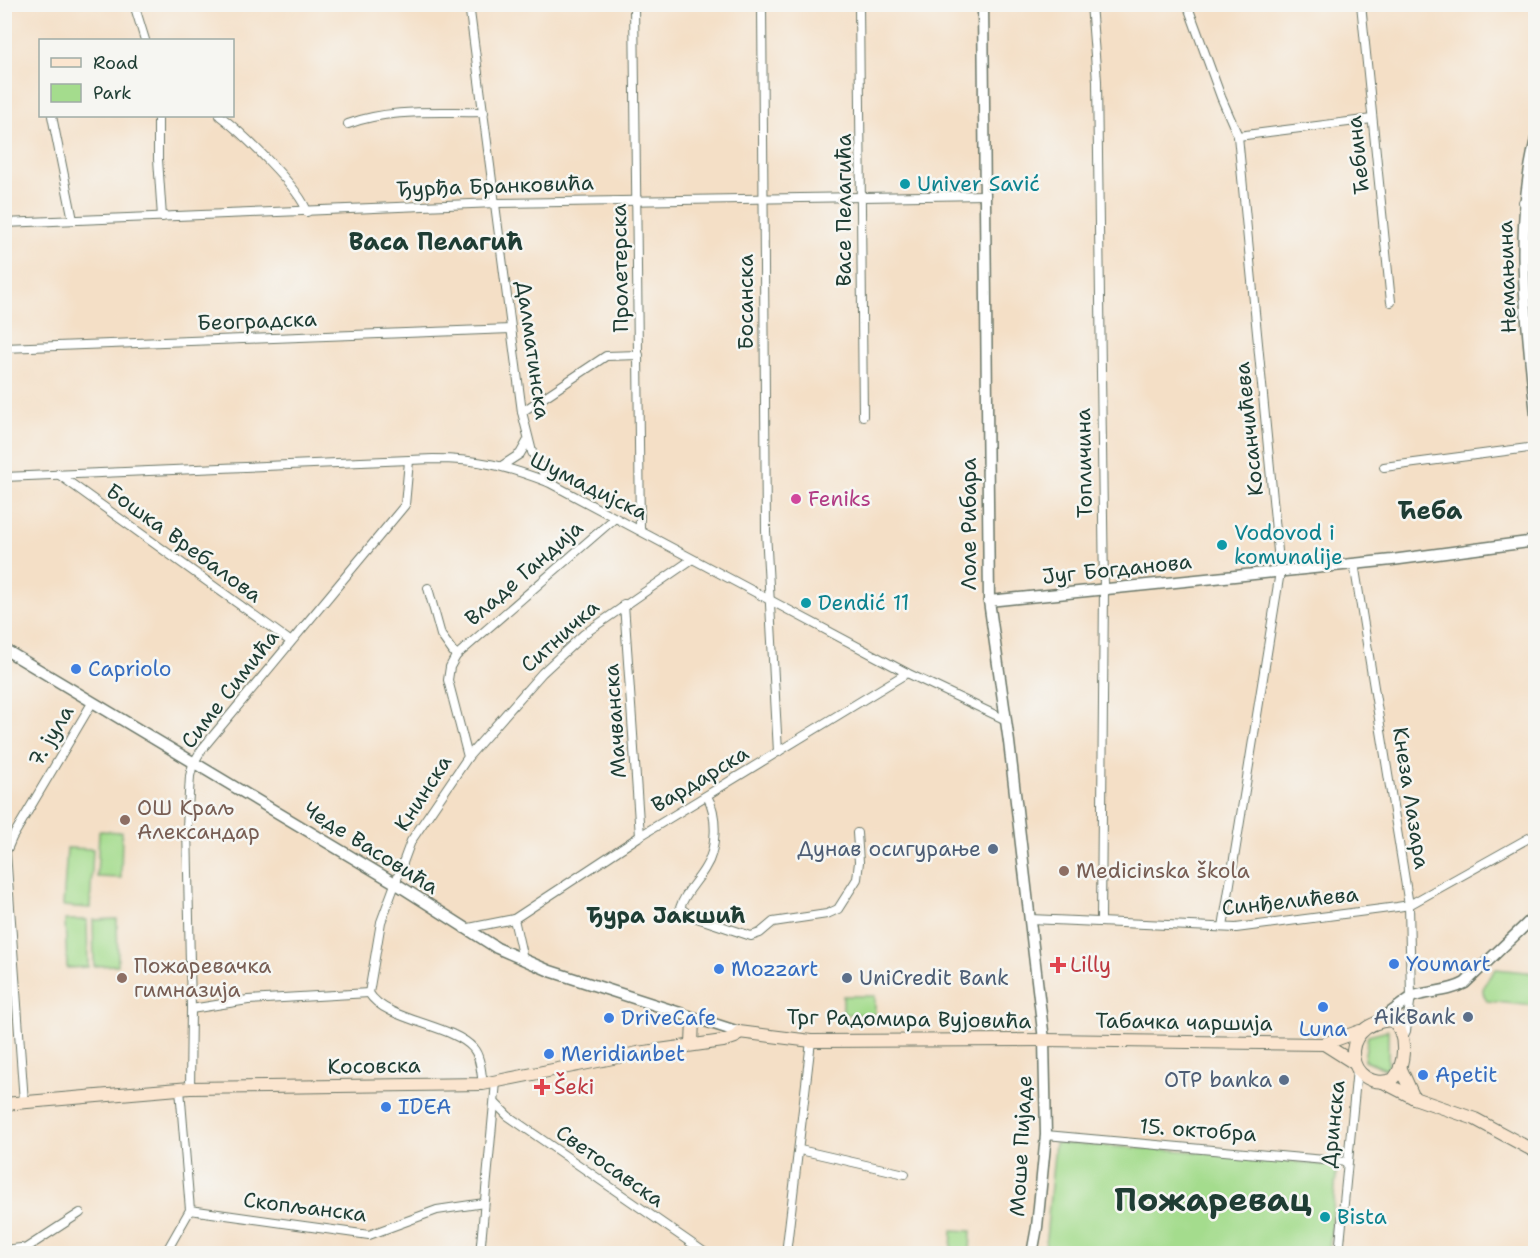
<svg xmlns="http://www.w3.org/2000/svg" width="1540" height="1258" font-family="'Shantell Sans',sans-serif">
<rect width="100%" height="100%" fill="#f6f6f2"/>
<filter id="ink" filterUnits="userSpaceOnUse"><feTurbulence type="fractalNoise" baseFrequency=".0167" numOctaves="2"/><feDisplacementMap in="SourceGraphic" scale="12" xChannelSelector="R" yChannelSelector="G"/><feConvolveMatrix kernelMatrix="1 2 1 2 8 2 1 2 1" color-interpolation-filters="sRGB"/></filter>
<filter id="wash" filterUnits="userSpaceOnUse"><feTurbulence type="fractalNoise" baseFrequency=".008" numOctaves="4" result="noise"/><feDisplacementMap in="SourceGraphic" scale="24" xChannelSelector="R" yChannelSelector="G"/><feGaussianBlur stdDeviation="1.35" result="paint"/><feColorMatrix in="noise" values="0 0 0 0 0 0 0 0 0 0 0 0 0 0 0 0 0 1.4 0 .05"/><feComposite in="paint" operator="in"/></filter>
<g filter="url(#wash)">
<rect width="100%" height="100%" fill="#f4dfc6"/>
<g fill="#a4dc8d" stroke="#628c60" stroke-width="1.5">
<path d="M 99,831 L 122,832 L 121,878 L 97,877 Z"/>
<path d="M 67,848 L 93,849 L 90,908 L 63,906 Z"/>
<path d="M 117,919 L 118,965 L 94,966 L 93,920 Z"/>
<path d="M 65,920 L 87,920 L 88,967 L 67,968 Z"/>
<path d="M 1496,969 L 1535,973 L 1535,1006 L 1487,1001 C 1477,988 1488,979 1496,969 Z"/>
<path d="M 843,996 L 875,996 L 875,1015 L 843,1014 Z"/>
<path d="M 1388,1030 L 1388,1067 L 1385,1069 L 1364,1060 L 1368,1035 Z"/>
<path d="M 1055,1143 L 1189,1151 L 1337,1166 L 1329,1253 L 1075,1254 L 1045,1249 Z"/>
<path d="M 952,1230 L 971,1231 L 970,1253 L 951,1253 Z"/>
</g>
</g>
<g filter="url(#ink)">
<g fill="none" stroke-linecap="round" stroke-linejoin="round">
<defs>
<g id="minor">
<path d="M 134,4 L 145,40"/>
<path d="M 469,4 L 522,412 L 532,452 L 548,482"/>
<path d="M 634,4 L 640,530"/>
<path d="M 762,4 L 766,531 L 778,752"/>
<path d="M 859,4 L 863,416"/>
<path d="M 1091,4 L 1097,81 L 1104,590 L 1101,920"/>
<path d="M 1187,4 L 1221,97 L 1238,136 L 1280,572 L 1223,927"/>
<path d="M 1361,4 L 1391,302"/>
<path d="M 52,116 L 73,220"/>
<path d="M 158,116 L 158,159 L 162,217"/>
<path d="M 220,116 C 241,132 301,189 307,212"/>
<path d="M 348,124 C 390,108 439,113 484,112"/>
<path d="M 1238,136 L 1372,119"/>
<path d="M 1523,202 L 1536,202"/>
<path d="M 4,210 L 7,223"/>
<path d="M 4,223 L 496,203 L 986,195"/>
<path d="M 4,348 L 511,329"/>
<path d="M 522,412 L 606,356 L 639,355"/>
<path d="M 503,465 L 520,454 L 528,440"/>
<path d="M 1384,467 L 1536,447"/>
<path d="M 58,474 L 290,641"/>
<path d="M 4,477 L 433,459 C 480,459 505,466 548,482 L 907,673 L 1006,720"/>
<path d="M 1354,563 L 1409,905 L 1411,996 L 1406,1031 L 1402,1039"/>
<path d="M 428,588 L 441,635 L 456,656 L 450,667 L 448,680 L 468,757 L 411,841 L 381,922 L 369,993 C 385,1021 452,1024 473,1048 C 481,1057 481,1073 483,1084"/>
<path d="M 624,604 L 640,836"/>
<path d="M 456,656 L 615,518"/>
<path d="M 468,757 L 542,673 L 584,634 L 691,560"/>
<path d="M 707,796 C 718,815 717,850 705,868 C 697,882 685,892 680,908 L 691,916 L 751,936 L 760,933 L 773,922 L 827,914 L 838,909 L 857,879 L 859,862 L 857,833"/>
<path d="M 514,919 L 523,959"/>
<path d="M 1030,919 L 1236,928 L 1397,907 L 1409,905 L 1536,834"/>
<path d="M 464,929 L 514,919 L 640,836 L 907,673"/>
<path d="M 191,1009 L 248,1000 L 369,993"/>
<path d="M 190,1088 L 191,1009 L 187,827 L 190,776 L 193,764 L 202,749 L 405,505 L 409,461"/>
<path d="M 24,1102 L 6,852 L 12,838 L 92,703"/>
<path d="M 496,1104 L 508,1116 L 707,1254"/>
<path d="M 1046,1135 L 1347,1162"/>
<path d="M 800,1150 L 905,1174"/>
<path d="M 190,1210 L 369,1235 L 437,1210 L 484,1203"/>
<path d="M 4,1250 L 21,1248"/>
<path d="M 17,1254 L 80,1213"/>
<path d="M 165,1254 L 190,1210 L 180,1089"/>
<path d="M 480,1254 L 496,1082"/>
<path d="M 786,1254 L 811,1041"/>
<path d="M 1339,1254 L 1357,1069"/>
</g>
<g id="tertiary">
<path d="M 983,4 L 989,601 L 1009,742 L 1044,1040 L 1046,1135 L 1037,1227 L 1032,1254"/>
<path d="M 1536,139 C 1513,233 1527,320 1536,415"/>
<path d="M 989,601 L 1392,560 L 1536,541"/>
<path d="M 4,649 L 395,883 L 497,948 L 550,971 L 739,1032"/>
<path d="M 1379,1021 C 1385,1017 1411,997 1414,996 C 1431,991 1449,992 1465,983 L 1536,915"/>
</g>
<g id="secondary">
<path d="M 1391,1020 C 1408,1029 1406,1069 1392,1080 C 1348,1093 1333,1025 1391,1020 Z"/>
<path d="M 1324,1044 L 1354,1063"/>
<path d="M 692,1045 L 693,1019"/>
<path d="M 1400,1067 L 1414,1098"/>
<path d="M 1383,1082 L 1414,1098 L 1475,1119 L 1536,1152"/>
<path d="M 4,1104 L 190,1088 L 483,1084 L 638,1053 L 723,1041 L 735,1037 L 739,1032 L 811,1041 L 1044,1040 L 1324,1044 L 1360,1031"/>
</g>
</defs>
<use href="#minor" stroke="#6a7667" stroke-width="10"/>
<use href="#tertiary" stroke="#6a7667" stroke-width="13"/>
<use href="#secondary" stroke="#6a7667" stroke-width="14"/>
<use href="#minor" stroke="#fff" stroke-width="8"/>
<use href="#tertiary" stroke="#fff" stroke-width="10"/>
<use href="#secondary" stroke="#fbe5cf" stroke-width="12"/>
</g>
</g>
<g fill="#0f9aa8" stroke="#f6f6f2" stroke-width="2">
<circle cx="905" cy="184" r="6"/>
<circle cx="1222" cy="545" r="6"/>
<circle cx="806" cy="603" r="6"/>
<circle cx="1325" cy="1217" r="6"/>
</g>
<circle fill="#d1479c" stroke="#f6f6f2" stroke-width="2" cx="796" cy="499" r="6"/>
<g fill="#3f7fe0" stroke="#f6f6f2" stroke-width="2">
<circle cx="76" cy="669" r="6"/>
<circle cx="1394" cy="964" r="6"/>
<circle cx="719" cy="969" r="6"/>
<circle cx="1323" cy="1007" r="6"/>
<circle cx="609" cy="1018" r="6"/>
<circle cx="549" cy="1054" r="6"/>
<circle cx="1423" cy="1075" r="6"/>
<circle cx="386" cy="1107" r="6"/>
</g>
<g fill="#8d6e63" stroke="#f6f6f2" stroke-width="2">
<circle cx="125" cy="820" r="6"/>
<circle cx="1064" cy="871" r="6"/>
<circle cx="122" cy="978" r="6"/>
</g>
<g fill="#5c6f8a" stroke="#f6f6f2" stroke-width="2">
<circle cx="993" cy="849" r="6"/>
<circle cx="847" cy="978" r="6"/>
<circle cx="1468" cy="1017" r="6"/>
<circle cx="1284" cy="1080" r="6"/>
</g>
<g fill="#e0444e" stroke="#f6f6f2" stroke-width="2">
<path d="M1055 956h6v6h6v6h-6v6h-6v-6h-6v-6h6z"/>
<path d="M539 1078h6v6h6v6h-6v6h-6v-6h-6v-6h6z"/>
</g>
<g text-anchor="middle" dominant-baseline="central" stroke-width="5" stroke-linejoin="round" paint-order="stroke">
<g font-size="21" fill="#1f3d34" stroke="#f6f6f2">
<text transform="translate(1358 155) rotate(-96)">Ћебина</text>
<text transform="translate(495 186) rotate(-2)">Ђурђа Бранковића</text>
<text transform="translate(844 210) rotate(-90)">Васе Пелагића</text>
<text transform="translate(620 268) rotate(-91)">Пролетерска</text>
<text transform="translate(1507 277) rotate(-92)">Немањина</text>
<text transform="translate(746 302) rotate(-90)">Босанска</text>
<text transform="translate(257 321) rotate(-2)">Београдска</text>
<text transform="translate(533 350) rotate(82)">Далматинска</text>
<text transform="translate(1249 429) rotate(-96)">Косанчићева</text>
<text transform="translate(1084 463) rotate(-91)">Топличина</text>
<text transform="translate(589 486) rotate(26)">Шумадијска</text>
<text transform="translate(969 524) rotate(-90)">Лоле Рибара</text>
<text transform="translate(184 543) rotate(36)">Бошка Вребалова</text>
<text transform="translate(1117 569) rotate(-6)">Југ Богданова</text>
<text transform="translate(524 573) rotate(-41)">Владе Гандија</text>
<text transform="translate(560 636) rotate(-42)">Ситничка</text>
<text transform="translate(230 689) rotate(-52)">Симе Симића</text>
<text transform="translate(615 721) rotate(-94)">Мачванска</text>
<text transform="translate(51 736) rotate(-59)">7. јула</text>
<text transform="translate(700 779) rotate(-31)">Вардарска</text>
<text transform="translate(423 793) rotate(-57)">Книнска</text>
<text transform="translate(1411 798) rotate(81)">Кнеза Лазара</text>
<text transform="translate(371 848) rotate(32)">Чеде Васовића</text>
<text transform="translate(1290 901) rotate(-6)">Синђелићева</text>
<text transform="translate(909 1019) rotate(1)">Трг Радомира Вујовића</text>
<text transform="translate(1184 1022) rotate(1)">Табачка чаршија</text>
<text transform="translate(374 1066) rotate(-1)">Косовска</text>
<text transform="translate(1333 1124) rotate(-84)">Дринска</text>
<text transform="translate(1198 1130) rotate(4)">15. октобра</text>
<text transform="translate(1021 1146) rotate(-87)">Моше Пијаде</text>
<text transform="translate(610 1166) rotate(35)">Светосавска</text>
<text transform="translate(305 1207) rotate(7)">Скопљанска</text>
</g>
<g font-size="21" fill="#0d838f" stroke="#f6f6f2" text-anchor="start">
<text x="917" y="184">Univer Savić</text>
<text x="1234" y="533">Vodovod i<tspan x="1234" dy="24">komunalije</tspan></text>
<text x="818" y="603">Dendić 11</text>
<text x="1337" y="1217">Bista</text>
</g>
<g font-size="21" fill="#b23c85" stroke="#f6f6f2" text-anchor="start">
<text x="808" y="499">Feniks</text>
</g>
<g font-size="21" fill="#366cbe" stroke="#f6f6f2" text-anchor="start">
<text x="88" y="669">Capriolo</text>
<text x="1406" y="964">Youmart</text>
<text x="731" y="969">Mozzart</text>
<text x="621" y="1018">DriveCafe</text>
<text x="1323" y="1029" text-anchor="middle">Luna</text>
<text x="561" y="1054">Meridianbet</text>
<text x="1435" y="1075">Apetit</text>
<text x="398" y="1107">IDEA</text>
</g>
<g font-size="21" fill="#785e54" stroke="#f6f6f2" text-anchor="start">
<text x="137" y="808">ОШ Краљ<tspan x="137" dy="24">Александар</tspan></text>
<text x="1076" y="871">Medicinska škola</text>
<text x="134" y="966">Пожаревачка<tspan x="134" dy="24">гимназија</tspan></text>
</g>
<g font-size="21" fill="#4e5e75" stroke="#f6f6f2" text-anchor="end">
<text x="981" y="849">Дунав осигурање</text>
<text x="859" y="978" text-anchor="start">UniCredit Bank</text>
<text x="1456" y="1017">AikBank</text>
<text x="1272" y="1080">OTP banka</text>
</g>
<g font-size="21" fill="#be3a42" stroke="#f6f6f2" text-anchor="start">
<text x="1070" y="965">Lilly</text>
<text x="554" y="1087">Šeki</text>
</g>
<g font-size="22" font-weight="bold" fill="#1f3d34" stroke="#f6f6f2">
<text x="666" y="915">Ђура Јакшић</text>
</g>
<g font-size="24" font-weight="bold" fill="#1f3d34" stroke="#f6f6f2">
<text x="436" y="242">Васа Пелагић</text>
<text x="1430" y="511">Ћеба</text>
</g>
<g font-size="33" font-weight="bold" fill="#1f3d34" stroke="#f6f6f2">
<text x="1213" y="1199">Пожаревац</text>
</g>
</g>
<rect width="1540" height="1258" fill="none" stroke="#f6f6f2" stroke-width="24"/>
<rect x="39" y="39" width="195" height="78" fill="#f6f6f2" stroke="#a0aca6" stroke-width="1.5"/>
<rect x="51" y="58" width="30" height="9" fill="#fbe5cf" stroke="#a0aca6" stroke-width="1.5"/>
<text x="93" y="69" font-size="18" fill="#1f3d34">Road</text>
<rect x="51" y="84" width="30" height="18" fill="#a4dc8d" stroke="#a0aca6" stroke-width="1.5"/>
<text x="93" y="99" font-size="18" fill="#1f3d34">Park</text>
</svg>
